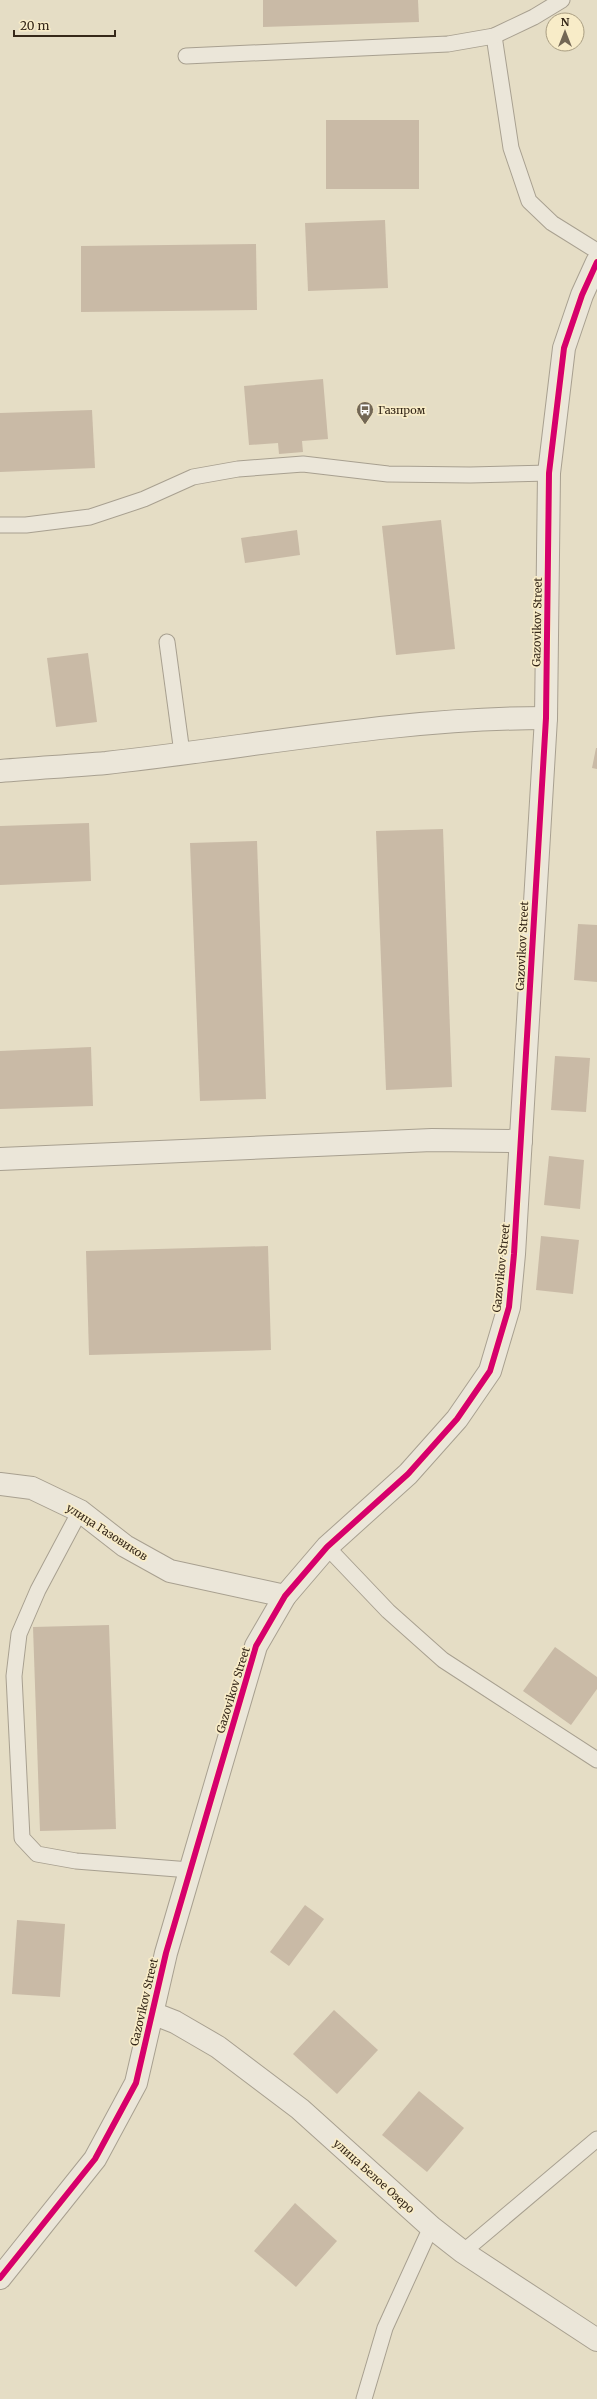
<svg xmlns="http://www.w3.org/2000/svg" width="597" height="2399" font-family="Merriweather,serif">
<rect width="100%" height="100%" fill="#e5ddc5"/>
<g fill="#c9baa6">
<path d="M 263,0 L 418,0 L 419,22 L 263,27 Z"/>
<rect x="326" y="120" width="93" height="69"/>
<path d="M 385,220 L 388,288 L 308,291 L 305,223 Z"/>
<path d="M 256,244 L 257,310 L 81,312 L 81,246 Z"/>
<path d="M 323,379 L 328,439 L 302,441 L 303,452 L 279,454 L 278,443 L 249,445 L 244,386 Z"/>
<path d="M 92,410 L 95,468 L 0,472 L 0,413 Z"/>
<path d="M 441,520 L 455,649 L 396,655 L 382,526 Z"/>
<path d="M 297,530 L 300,555 L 245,563 L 241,538 Z"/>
<path d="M 88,653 L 97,722 L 56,727 L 47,658 Z"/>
<path d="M 596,748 L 597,748 L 597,769 L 592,768 Z"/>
<path d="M 89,823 L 91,881 L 0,885 L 0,826 Z"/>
<path d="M 443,829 L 452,1087 L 386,1090 L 376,831 Z"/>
<path d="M 257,841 L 266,1099 L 200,1101 L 190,843 Z"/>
<path d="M 578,924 L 597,925 L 597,982 L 574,980 Z"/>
<path d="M 91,1047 L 93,1106 L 0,1109 L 0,1051 Z"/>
<path d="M 555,1056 L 590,1058 L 586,1112 L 551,1110 Z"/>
<path d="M 549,1156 L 584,1160 L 580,1209 L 544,1205 Z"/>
<path d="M 541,1236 L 579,1240 L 573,1294 L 536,1290 Z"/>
<path d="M 268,1246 L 271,1350 L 89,1355 L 86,1251 Z"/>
<path d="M 109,1625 L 116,1829 L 40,1831 L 33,1627 Z"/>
<path d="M 555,1647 L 597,1677 L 597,1689 L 571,1725 L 523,1691 Z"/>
<path d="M 305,1905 L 324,1919 L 289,1966 L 270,1952 Z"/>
<path d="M 17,1920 L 65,1924 L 60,1997 L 12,1994 Z"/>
<path d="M 334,2010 L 378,2050 L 337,2094 L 293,2054 Z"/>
<path d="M 419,2091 L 464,2128 L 427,2172 L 382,2135 Z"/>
<path d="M 295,2203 L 337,2241 L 296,2287 L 254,2251 Z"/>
</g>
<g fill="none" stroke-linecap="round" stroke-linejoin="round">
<defs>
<g id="service">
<path d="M 494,36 L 511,148 L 529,201 L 552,223 L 597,251"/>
<path d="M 186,56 L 448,44 L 494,36 L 534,17 L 562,0"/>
<path d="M 0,525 L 26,525 L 90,517 L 144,499 L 193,477 L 238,469 L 303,464 L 388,474 L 470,475 L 549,473"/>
<path d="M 167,642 L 182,753"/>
<path d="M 80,1511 L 38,1590 L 19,1634 L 14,1676 L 22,1838 L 37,1854 L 76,1861 L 190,1870"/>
<path d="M 327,1547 L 388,1611 L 443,1660 L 597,1760"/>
<path d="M 463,2252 L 597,2139"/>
<path d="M 364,2399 L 385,2328 L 431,2227"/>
</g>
<g id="minor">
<path d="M 0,771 C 35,768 71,766 106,763 C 252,747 398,718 546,718"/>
<path d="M 0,1159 L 432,1140 L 521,1141"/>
<path d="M 0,1484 L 32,1488 L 80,1511 L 125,1546 L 170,1571 L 285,1596"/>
<path d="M 152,2013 L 175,2022 L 218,2047 L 300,2109 L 431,2227 L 463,2252 L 597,2340"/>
</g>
<path id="tertiary" d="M 0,2278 L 95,2159 L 136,2083 L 166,1953 L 256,1646 L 285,1596 L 327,1547 L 408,1474 L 457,1419 L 490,1371 L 509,1307 L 514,1254 L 546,718 L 549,473 L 564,348 L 582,295 L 597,262"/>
</defs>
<use href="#service" stroke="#a8a090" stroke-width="17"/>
<use href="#minor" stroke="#a8a090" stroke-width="24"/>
<use href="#tertiary" stroke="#a8a090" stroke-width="24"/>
<use href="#service" stroke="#ebe6d9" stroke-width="15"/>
<use href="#minor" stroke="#ebe6d9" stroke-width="22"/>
<use href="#tertiary" stroke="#ebe6d9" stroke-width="22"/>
<defs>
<path id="cycleway" d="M 0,2278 L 95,2159 L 136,2083 L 166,1953 L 256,1646 L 285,1596 L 327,1547 L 408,1474 L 457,1419 L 490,1371 L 509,1307 L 514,1254 L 546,718 L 549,473 L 564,348 L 582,295 L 597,262"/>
</defs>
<use href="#cycleway" stroke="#f8ecc8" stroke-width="8"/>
<use href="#cycleway" stroke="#d6006c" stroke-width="6"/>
</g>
<defs>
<symbol id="bus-pin" viewBox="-11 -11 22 30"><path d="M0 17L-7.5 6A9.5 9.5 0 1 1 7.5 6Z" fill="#736755" stroke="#f8ecc8"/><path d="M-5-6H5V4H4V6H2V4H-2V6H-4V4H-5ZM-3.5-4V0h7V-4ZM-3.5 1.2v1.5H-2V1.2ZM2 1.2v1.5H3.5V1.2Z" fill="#fff"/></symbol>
</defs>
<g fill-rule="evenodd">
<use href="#bus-pin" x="355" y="400" width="20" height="27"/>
</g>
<g text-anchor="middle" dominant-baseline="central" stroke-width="3.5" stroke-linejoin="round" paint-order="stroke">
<g font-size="11" fill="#362819" stroke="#f8ecc8" text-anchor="start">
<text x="378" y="410">Газпром</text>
</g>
<g font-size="11" fill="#362819" stroke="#f8ecc8">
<text transform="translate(537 622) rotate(-89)">Gazovikov Street</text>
<text transform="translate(522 946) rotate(-87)">Gazovikov Street</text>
<text transform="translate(501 1268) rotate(-84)">Gazovikov Street</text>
<text transform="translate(107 1532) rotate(33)">улица Газовиков</text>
<text transform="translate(233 1690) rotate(-73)">Gazovikov Street</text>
<text transform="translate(144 2002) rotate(-77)">Gazovikov Street</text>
<text transform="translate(374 2176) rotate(42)">улица Белое Озеро</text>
</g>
</g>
<g transform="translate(565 32)"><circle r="19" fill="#f8ecc8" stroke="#aa9e82"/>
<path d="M0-3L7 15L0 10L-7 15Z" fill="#736755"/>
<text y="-6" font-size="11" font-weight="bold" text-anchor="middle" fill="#362819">N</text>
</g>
<path d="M14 30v6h101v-6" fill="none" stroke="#362819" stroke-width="2"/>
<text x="20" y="30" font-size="12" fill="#362819" stroke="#f8ecc8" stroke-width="3" paint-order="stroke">20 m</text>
</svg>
